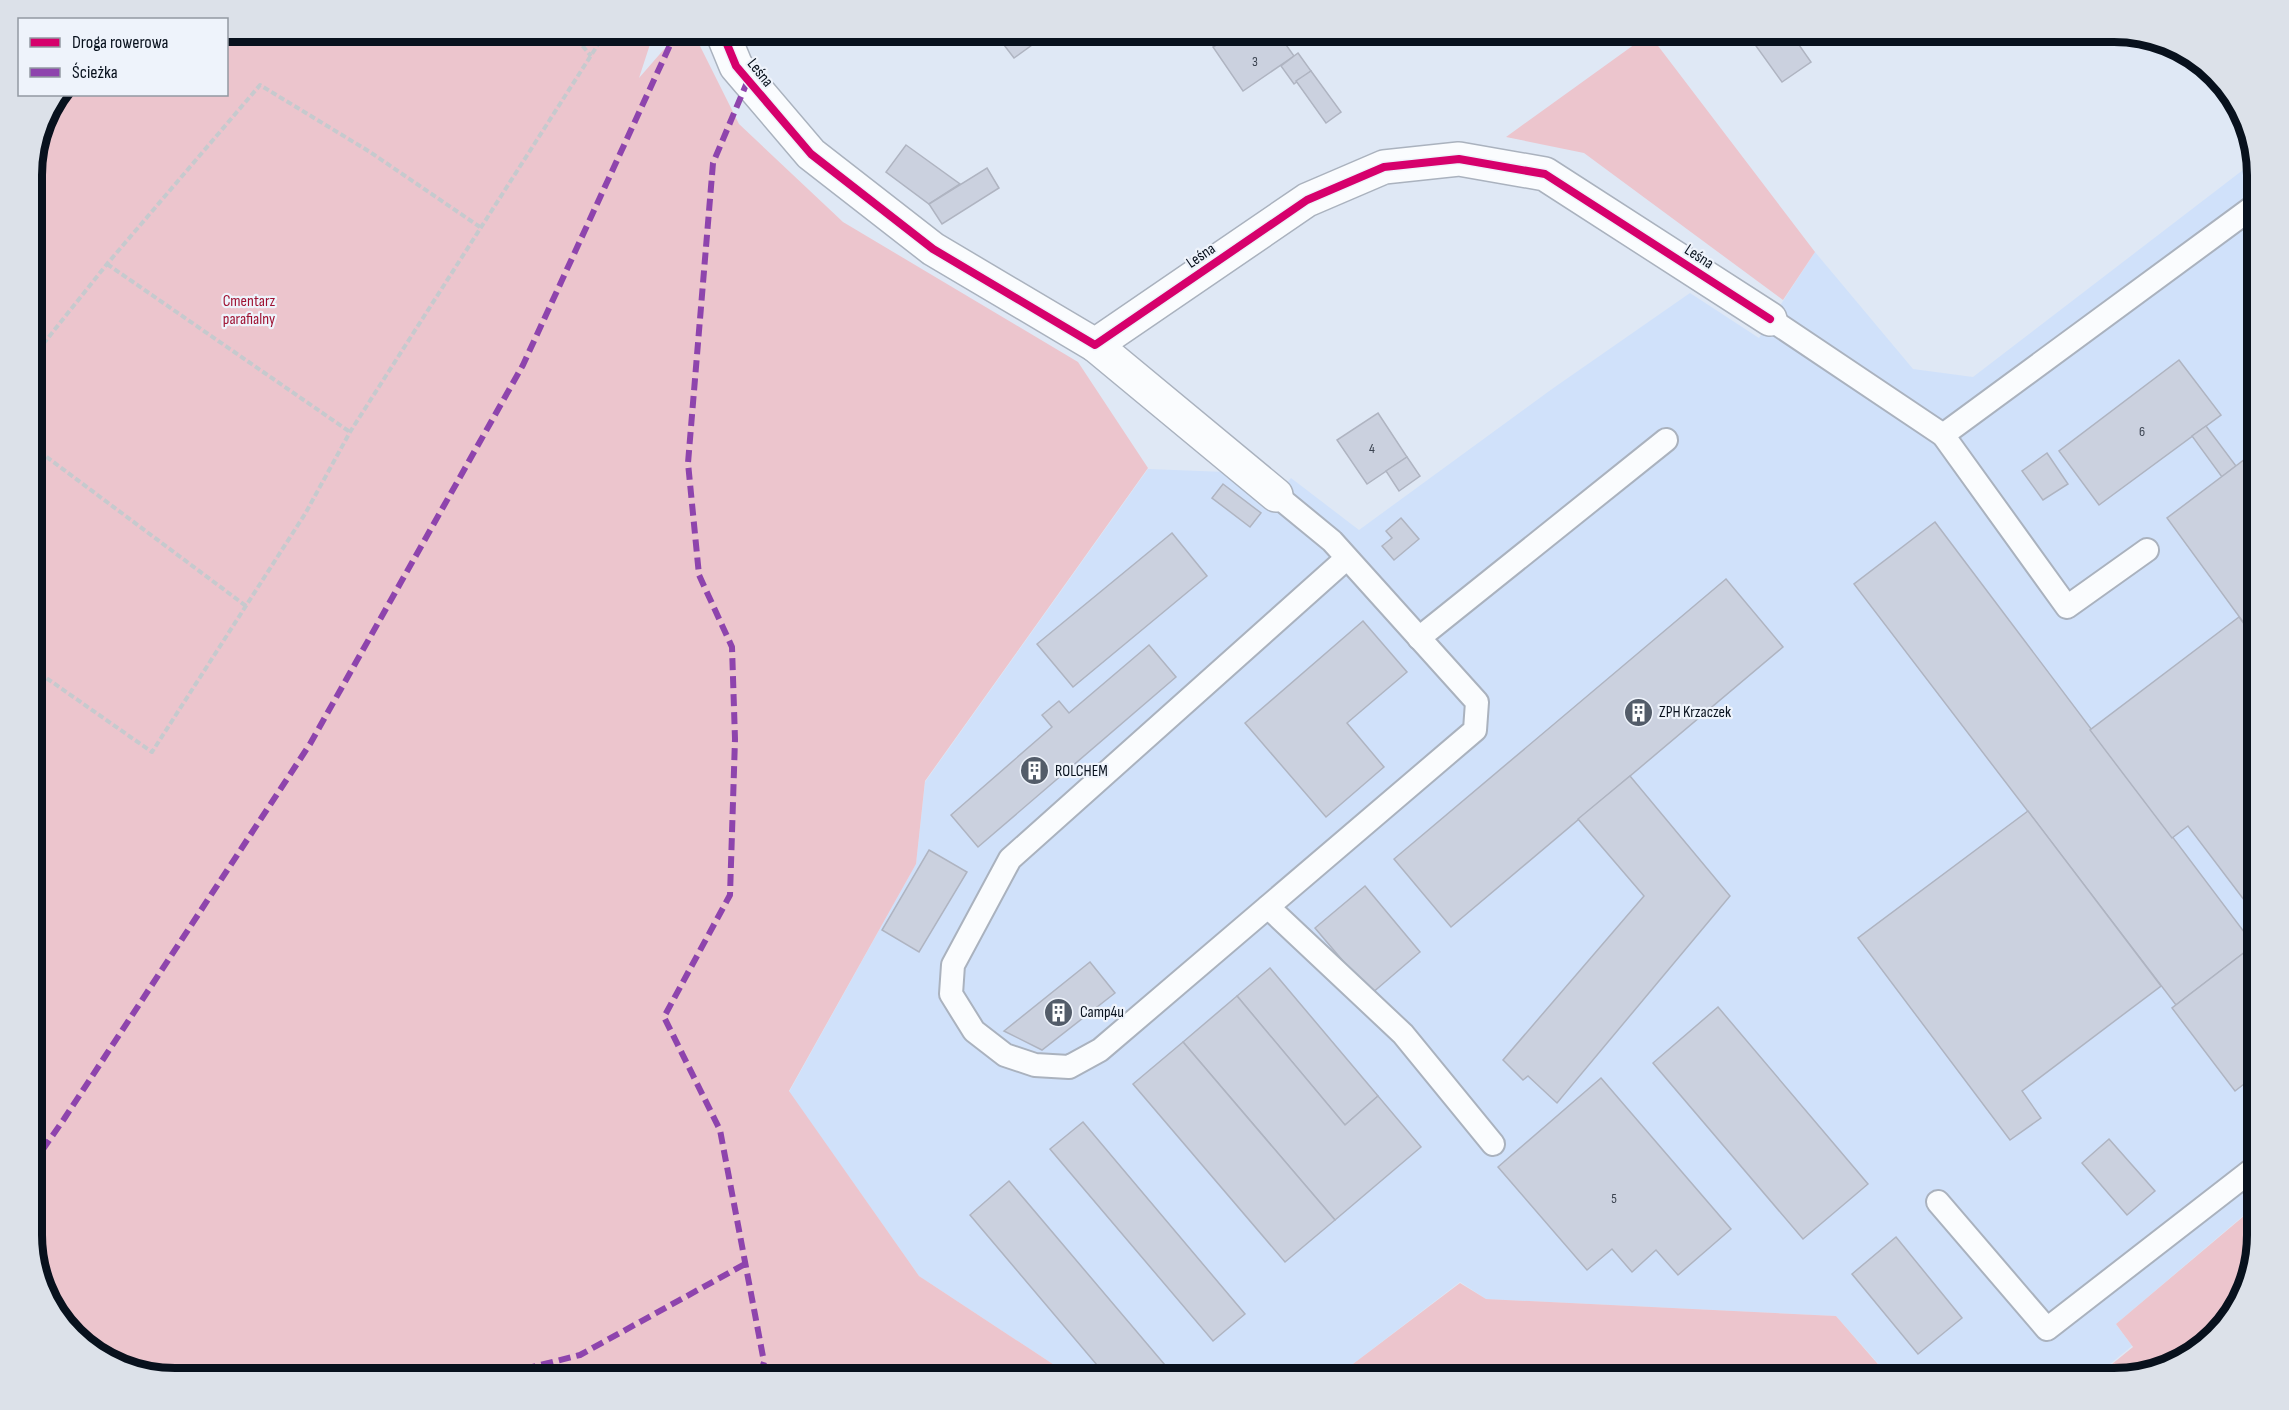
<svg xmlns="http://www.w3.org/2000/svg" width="2289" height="1410" font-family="'Sofia Sans Condensed',sans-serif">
<rect width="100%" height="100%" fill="#dfe8f5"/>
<path fill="#d0e1fa" d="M 2256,160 L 2257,1204 L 2116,1324 L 2132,1346 L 2093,1378 L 1891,1378 L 1836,1316 L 1486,1299 L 1460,1282 L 1345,1370 L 1340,1378 L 1074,1378 L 919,1276 L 789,1092 L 916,864 L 925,782 L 1148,469 L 1226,472 L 1267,506 L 1291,478 L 1359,530 L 1552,389 L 1690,293 L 1759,338 L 1815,252 L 1913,369 L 1973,377 Z"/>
<g fill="#ecc5cd">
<path d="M 227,32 L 654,32 L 639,78 L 679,32 L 693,32 L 739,124 L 843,222 L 1078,362 L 1148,468 L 925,781 L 916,864 L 789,1091 L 919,1276 L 1074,1378 L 175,1378 L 103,1359 L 51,1307 L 32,1244 L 32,166 L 43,120 L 59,95 L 226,94 Z"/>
<path d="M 1649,34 L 1815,252 L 1783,300 L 1584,153 L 1506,137 Z"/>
<path d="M 2257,1205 L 2257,1236 L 2238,1307 L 2186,1359 L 2115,1378 L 2095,1378 L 2133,1347 L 2116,1324 Z"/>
<path d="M 1460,1283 L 1486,1299 L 1836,1316 L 1890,1378 L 1340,1378 L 1345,1370 Z"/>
</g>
<g fill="#cbd1df" stroke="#afb4c1" stroke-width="1.5">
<path d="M 994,32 L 1050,32 L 1014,58 Z"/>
<path d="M 1237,32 L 1277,32 L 1294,56 L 1243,91 L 1213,47 Z"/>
<path d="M 1746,32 L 1790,32 L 1811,62 L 1782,82 Z"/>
<path d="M 1298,53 L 1311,71 L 1294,84 L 1281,66 Z"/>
<path d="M 1311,71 L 1341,112 L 1326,123 L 1296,81 Z"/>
<path d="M 906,145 L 960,184 L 929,204 L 886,172 Z"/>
<path d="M 987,168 L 999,188 L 942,224 L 929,204 Z"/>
<path d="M 2179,360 L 2221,415 L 2099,505 L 2059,451 Z"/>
<path d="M 1378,413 L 1407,457 L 1367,484 L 1337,440 Z"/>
<path d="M 2206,426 L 2236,466 L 2222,477 L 2192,436 Z"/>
<path d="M 2257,450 L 2257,641 L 2167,518 Z"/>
<path d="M 2047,453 L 2068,484 L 2043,500 L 2022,471 Z"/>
<path d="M 1407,457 L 1420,476 L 1399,491 L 1386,471 Z"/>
<path d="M 1223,484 L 1261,513 L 1250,527 L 1212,498 Z"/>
<path d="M 1401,518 L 1419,539 L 1394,560 L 1382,546 L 1392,538 L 1386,531 Z"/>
<path d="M 1935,522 L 2254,945 L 2176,1005 L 1854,584 Z"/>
<path d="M 1172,533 L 1207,576 L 1073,687 L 1037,644 Z"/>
<path d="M 1726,579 L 1783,647 L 1451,927 L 1394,859 Z"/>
<path d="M 2239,617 L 2257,641 L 2257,917 L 2188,826 L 2172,838 L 2090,730 Z"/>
<path d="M 1363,621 L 1407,672 L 1347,723 L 1384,767 L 1326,817 L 1245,723 Z"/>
<path d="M 1149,645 L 1176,677 L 978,847 L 951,815 L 1052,727 L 1042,715 L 1059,701 L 1069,713 Z"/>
<path d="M 1630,776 L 1730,896 L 1557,1103 L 1528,1076 L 1523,1080 L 1503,1060 L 1644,896 L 1578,819 Z"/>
<path d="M 2028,811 L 2161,986 L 2022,1091 L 2041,1118 L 2010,1140 L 1858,938 Z"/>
<path d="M 929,850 L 967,872 L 919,952 L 882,930 Z"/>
<path d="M 1365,886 L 1420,952 L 1371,994 L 1315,928 Z"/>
<path d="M 2254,945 L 2257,950 L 2257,1074 L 2235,1091 L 2172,1008 Z"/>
<path d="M 1090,962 L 1115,993 L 1042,1050 L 1004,1031 Z"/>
<path d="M 1270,968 L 1378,1096 L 1345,1125 L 1237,996 Z"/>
<path d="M 1237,996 L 1345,1125 L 1378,1096 L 1421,1147 L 1335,1220 L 1183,1042 Z"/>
<path d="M 1718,1007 L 1868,1184 L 1803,1239 L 1653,1063 Z"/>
<path d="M 1183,1042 L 1335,1220 L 1285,1262 L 1133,1084 Z"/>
<path d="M 1601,1078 L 1731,1229 L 1678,1275 L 1656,1250 L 1632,1272 L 1612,1249 L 1587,1270 L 1498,1167 Z"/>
<path d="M 1083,1122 L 1245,1314 L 1213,1341 L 1050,1149 Z"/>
<path d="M 2109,1139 L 2155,1191 L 2127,1215 L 2082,1163 Z"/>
<path d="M 1009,1181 L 1176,1378 L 1108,1378 L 970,1215 Z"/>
<path d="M 1896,1237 L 1962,1318 L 1918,1354 L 1852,1274 Z"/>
</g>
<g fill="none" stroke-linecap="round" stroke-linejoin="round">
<defs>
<g id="service">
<path d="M 1770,319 L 1943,435 L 2067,607 L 2147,550"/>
<path d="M 1943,435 L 2257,204"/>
<path d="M 1276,495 L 1332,541 L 1477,702 L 1475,730 L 1100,1050 L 1069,1067 L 1035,1065 L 1005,1055 L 974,1031 L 951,994 L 953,965 L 1010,859 L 1347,558"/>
<path d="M 1419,638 L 1666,440"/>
<path d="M 1268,907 L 1403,1034 L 1493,1144"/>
<path d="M 1938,1202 L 2047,1329 L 2257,1166"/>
</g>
<g id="minor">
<path d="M 722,32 L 736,66 L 811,154 L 933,249 L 1095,345 L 1307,200 L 1384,167 L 1459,159 L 1545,174 L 1770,319"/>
<path d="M 1095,345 L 1276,495"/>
</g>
</defs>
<use href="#service" stroke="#aab2be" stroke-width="26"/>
<use href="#minor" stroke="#aab2be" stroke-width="36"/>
<g stroke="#c6cace" stroke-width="4" stroke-dasharray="6 3" stroke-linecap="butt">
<path d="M 571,32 L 591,56"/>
<path d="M 107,264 L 350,432"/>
<path d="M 32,358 L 107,264 L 260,85 L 370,152 L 480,227"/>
<path d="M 32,446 L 246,606"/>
<path d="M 32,668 L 152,752 L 305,514 L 350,432 L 606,32"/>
</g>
<use href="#service" stroke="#fafcfe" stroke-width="22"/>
<use href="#minor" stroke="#fafcfe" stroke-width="33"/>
<g stroke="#8e44ad" stroke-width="6" stroke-dasharray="12 6" stroke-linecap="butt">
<path d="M 748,80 L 713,163 L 688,463 L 699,575 L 732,647 L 735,739 L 730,895 L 664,1017 L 720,1130 L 764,1362 L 759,1378"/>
<path d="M 32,1165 L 64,1119 L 310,744 L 523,365 L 676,32"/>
<path d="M 489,1378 L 580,1355 L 745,1264"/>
</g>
<defs>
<path id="cycleway" d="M 722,32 L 736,66 L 811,154 L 933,249 L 1095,345 L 1307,200 L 1384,167 L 1459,159 L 1545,174 L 1770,319"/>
</defs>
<use href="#cycleway" stroke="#eef3fb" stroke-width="11"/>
<use href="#cycleway" stroke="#d6006c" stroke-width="8"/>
</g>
<defs>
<symbol id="building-disc" viewBox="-11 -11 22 22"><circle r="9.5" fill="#535c69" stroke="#eef3fb"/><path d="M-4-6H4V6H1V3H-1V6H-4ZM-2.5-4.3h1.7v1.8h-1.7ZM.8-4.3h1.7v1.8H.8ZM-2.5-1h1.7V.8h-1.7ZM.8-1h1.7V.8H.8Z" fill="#fff"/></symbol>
</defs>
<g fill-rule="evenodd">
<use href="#building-disc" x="1622" y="696" width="33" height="33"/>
<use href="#building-disc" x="1018" y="754" width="33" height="33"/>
<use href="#building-disc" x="1042" y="996" width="33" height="33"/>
</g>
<g text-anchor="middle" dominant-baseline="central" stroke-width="4.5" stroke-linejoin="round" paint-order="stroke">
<g font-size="14" fill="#3b4350">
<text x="1255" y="61">3</text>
<text x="2142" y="431">6</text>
<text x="1372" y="448">4</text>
<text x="1614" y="1198">5</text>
</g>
<g font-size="16" fill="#08111d" stroke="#eef3fb">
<text transform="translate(760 73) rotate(51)">Leśna</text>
<text transform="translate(1201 256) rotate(-34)">Leśna</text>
<text transform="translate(1699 257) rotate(33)">Leśna</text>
</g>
<g font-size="16" fill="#9f1333" stroke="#eef3fb">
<text x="249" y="301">Cmentarz<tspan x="249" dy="18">parafialny</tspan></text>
</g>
<g font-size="16" fill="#08111d" stroke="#eef3fb" text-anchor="start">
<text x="1659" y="712">ZPH Krzaczek</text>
<text x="1055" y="771">ROLCHEM</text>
<text x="1080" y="1012">Camp4u</text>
</g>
</g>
<path d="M0 0H2289V1410H0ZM175 42H2114A133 133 0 0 1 2247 175V1235A133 133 0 0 1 2114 1368H175A133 133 0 0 1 42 1235V175A133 133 0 0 1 175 42Z" fill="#dce1e9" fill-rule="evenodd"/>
<path fill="none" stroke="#08111d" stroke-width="8" d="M175 42H2114A133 133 0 0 1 2247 175V1235A133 133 0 0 1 2114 1368H175A133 133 0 0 1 42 1235V175A133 133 0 0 1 175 42Z"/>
<rect x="18" y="18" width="210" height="78" fill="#eef3fb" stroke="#9299a2" stroke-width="1.5"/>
<rect x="30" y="38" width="30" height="9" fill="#d6006c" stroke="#9299a2" stroke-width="1.5"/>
<text x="72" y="48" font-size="18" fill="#08111d">Droga rowerowa</text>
<rect x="30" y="68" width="30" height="9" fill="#8e44ad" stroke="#9299a2" stroke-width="1.5"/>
<text x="72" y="78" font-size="18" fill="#08111d">Ścieżka</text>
</svg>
